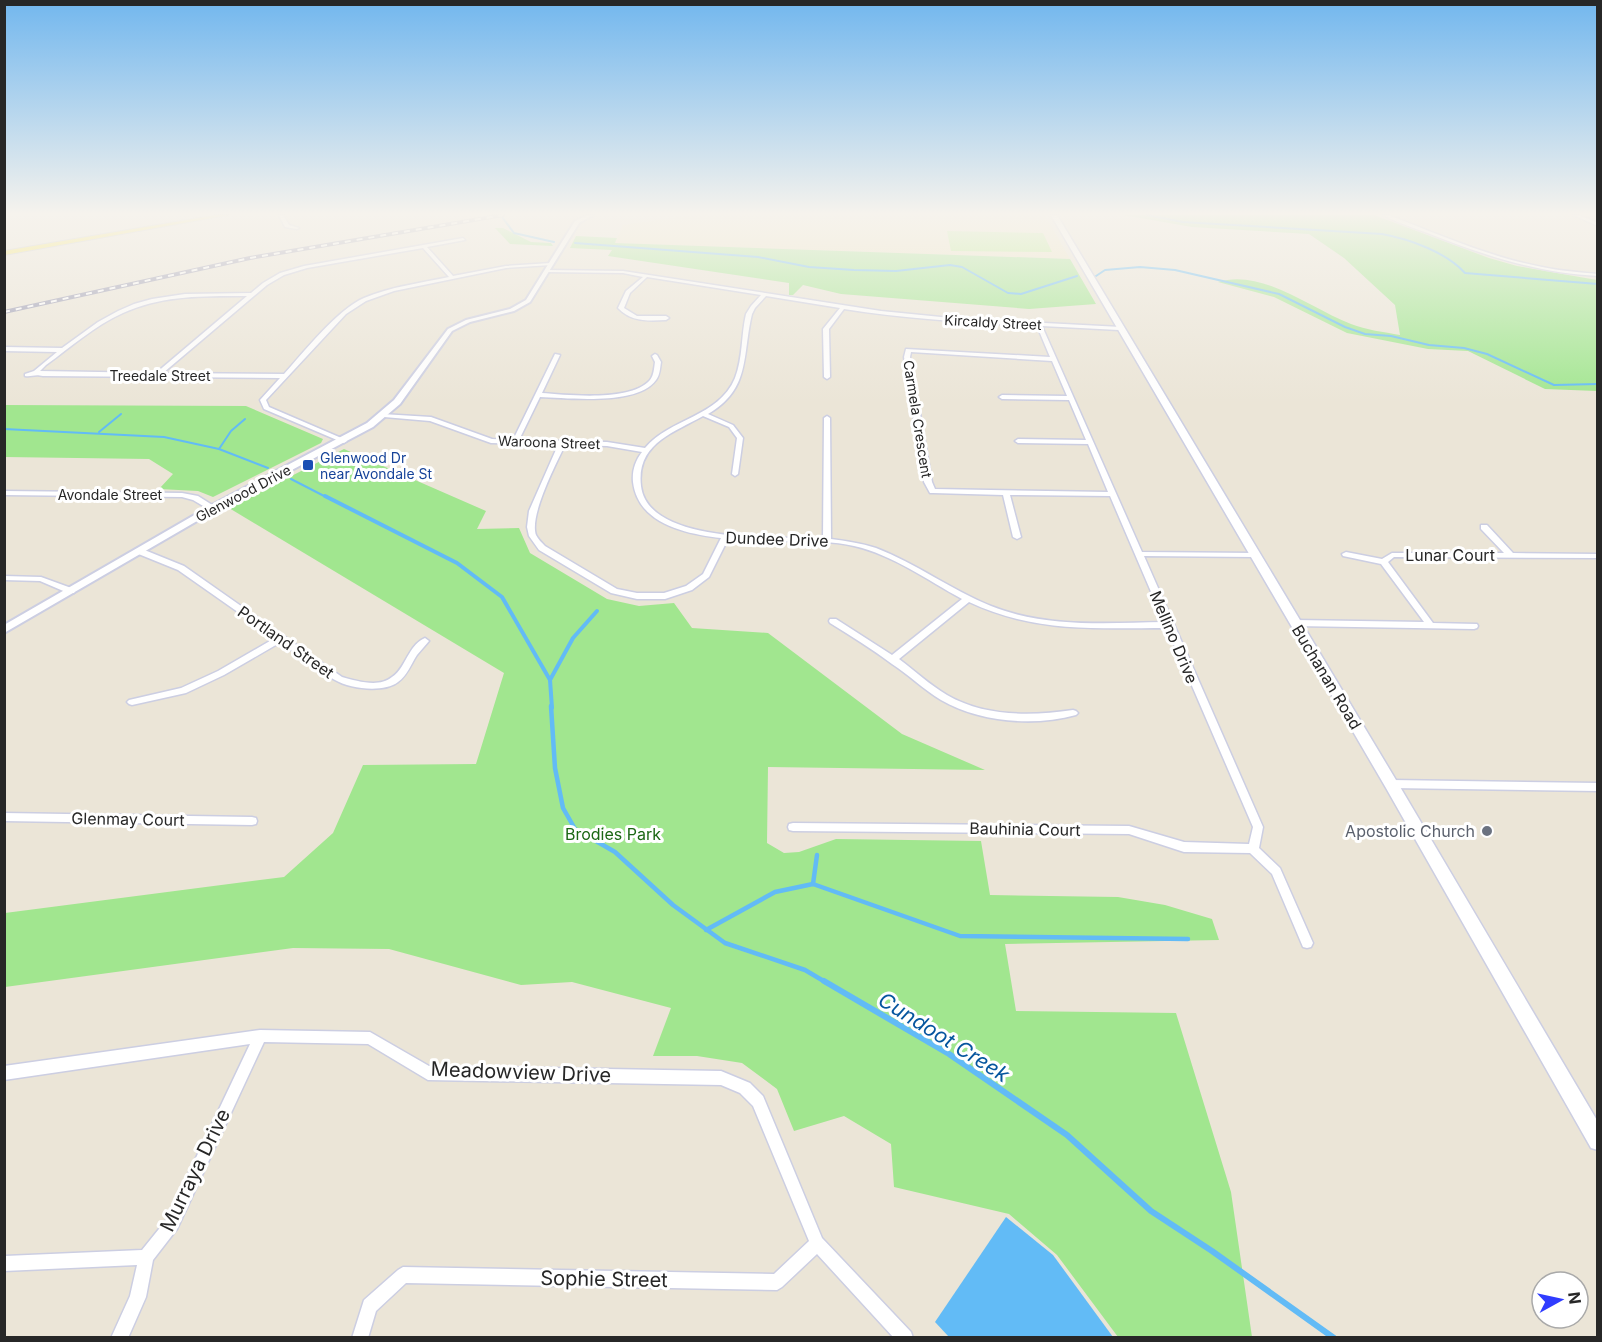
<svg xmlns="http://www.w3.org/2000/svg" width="1602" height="1342" font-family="Inter,sans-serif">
<rect width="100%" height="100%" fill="#ebe5d7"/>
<path fill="#efe6c5" d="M 692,215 L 1045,215 L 1070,259 L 615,243 L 623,225 Z"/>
<g fill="#a1e68f">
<path d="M 1123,215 L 1374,215 L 1489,258 L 1517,266 L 1597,280 L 1597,391 L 1545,389 L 1468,351 L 1428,349 L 1347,333 L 1274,297 L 1218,282 C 1262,268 1311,309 1351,324 C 1366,330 1384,332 1400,335 L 1395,305 L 1344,258 L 1309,234 L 1192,227 Z"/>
<path d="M 495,228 L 503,228 L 531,242 L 551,243 L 553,246 L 510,244 Z"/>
<path d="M 576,236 L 617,238 L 615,243 L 1070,259 L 1096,304 L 1029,309 L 841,294 L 803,285 L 793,295 L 789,295 L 789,283 L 608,256 L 612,250 L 570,248 Z"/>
<path d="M 5,405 L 246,406 L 323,439 L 321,443 L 213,497 L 198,491 L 159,489 L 173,474 L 149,459 L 5,457 Z"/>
<path d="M 344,449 L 486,511 L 477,529 L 519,528 L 530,553 L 607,599 L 639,606 L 674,603 L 692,628 L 768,633 L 902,734 L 985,770 L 768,767 L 767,843 L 784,853 L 799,852 L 836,839 L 981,841 L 990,895 L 1118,897 L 1165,905 L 1212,919 L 1219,940 L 1005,944 L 1016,1011 L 1176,1013 L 1231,1192 L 1252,1337 L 1118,1337 L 1057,1255 L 1009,1214 L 894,1187 L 891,1144 L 844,1116 L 794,1131 L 777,1089 L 742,1063 L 697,1056 L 653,1056 L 671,1008 L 572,982 L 521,985 L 389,949 L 293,948 L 5,987 L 5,913 L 284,877 L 333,833 L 363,765 L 476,764 L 504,673 L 229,508 Z"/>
</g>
<path fill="#b7ef8a" d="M 947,231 L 1043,233 L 1052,252 L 951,251 Z"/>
<path fill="#62bbf6" d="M 1006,1217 L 1053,1255 L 1113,1337 L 949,1337 L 935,1322 Z"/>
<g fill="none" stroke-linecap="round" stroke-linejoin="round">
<g stroke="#62bbf6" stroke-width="2">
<path d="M 1147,215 L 1183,222 L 1382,234 C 1409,239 1446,252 1465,273 L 1598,284"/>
<path d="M 502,217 L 514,233 L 554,242"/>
<path d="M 575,243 L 758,257 L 809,267 L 854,270 L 896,271 L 950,265 L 962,267 L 1008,293 L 1021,294 L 1077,276"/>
<path d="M 1096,276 L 1105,270 L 1140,267 L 1175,270 L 1279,294 L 1345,327 L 1365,334 L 1391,336 L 1429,345 L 1464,348 L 1487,354 L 1554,385 L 1598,384"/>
<path d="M 4,429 L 164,437 L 219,449 L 268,468"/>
<path d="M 99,432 L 121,414"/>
<path d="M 219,449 L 231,431 L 245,419"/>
<path d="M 291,479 L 328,498"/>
</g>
<g stroke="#62bbf6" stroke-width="4">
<path d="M 325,496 L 457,563 L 502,597 L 550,680 L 552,708"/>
<path d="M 550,680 L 573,638 L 597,611"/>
</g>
<g stroke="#62bbf6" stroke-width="4.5">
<path d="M 551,706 L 555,768 L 563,808 L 575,829 L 615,852 L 673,905 L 725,943 L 805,970 L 827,983"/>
<path d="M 813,884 L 817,855"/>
<path d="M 706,930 L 775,892 L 813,884 L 960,936 L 1188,939"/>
</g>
<path stroke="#62bbf6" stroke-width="6" d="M 824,981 L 949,1054 L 1067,1135 L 1151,1211 L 1212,1251 L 1334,1338"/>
<defs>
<g id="minor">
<path d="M 279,215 L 283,215 L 289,225 L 299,228 L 297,229 L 285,227 Z"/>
<path d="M 1383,215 L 1388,215 C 1438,234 1489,257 1542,267 C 1560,271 1579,272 1598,274 L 1598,276 C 1538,273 1486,256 1430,234 C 1415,228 1397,223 1383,215 Z"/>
<path d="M 1573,215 L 1578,215 L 1598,223 L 1598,226 Z"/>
<path d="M 463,238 L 465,240 L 427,247 L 453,276 L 506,266 L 551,263 L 553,264 L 551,265 L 506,268 L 394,291 L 366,301 L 346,314 L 266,400 L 269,407 L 346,440 L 347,441 L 344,443 L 264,409 L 260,400 L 280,378 L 43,376 C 34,374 32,377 25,376 L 25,374 L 34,371 L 57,352 L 4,351 L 4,347 L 62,348 L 98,322 L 118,311 L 134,304 L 152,299 L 185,294 L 251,293 L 263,283 L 280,273 L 304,266 ZM 423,248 L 449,277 C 420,283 390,287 364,298 C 337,310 304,352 284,374 L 163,373 L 267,285 L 284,275 L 307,268 ZM 247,296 L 156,373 L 40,371 L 46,365 C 71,347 94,326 123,313 C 162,295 205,296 247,296 Z"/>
<path d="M 547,270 L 623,271 L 881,311 L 951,318 L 1121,327 L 1121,329 L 1119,330 L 1042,326 L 1142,552 L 1255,553 L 1259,555 L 1255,557 L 1144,556 L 1263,827 L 1259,848 L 1280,868 L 1313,943 L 1311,947 L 1307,948 L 1303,947 L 1272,874 L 1250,853 L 1184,852 L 1129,834 L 793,831 L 789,830 L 788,827 L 789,824 L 793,823 L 1129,826 L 1184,842 L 1249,844 L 1253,827 L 1167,628 C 1096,628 1035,633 969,602 L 899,659 C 915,671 930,685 947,695 C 985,717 1031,716 1073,710 L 1076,711 L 1078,713 L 1076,715 C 1033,727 979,722 941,700 C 923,689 909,675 892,664 C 872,649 851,636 830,623 L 829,621 L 830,619 L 836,619 L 892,655 L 962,599 C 927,580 893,555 854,546 C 813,537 770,544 728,539 L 709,577 L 692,590 L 665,599 L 637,599 L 611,593 L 539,550 L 529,536 L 527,527 L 529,511 L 558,445 L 491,443 L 430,421 L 384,417 L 382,416 L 382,414 L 431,417 L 492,439 L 513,440 L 555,354 L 560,355 L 542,393 C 568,395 631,402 650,380 C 654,375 654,368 655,362 L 652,356 L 655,354 L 657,355 L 661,362 C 660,368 660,375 656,380 C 638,406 568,398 540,397 L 519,440 L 607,442 L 645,448 C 670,418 719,417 735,378 C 743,358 741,335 746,314 L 751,306 L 761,295 L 647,277 L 630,293 L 624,308 L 637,316 L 666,316 L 669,318 L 666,320 C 648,321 631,322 618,308 L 626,291 L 643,277 L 623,273 L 545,272 L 545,271 ZM 766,296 L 840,308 L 823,329 L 824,377 L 827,379 L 830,377 L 829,329 L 844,309 C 908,319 972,323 1037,326 L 1050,357 L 906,349 L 904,357 L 924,482 L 930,493 L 933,493 L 1003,495 L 1013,537 L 1017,539 L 1021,537 L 1010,495 L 1110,496 L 1164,622 C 1107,623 1046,628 991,606 C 951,590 916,563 876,548 C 861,543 846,541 831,539 L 830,418 L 827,416 L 824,418 L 823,538 C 780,537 648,545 641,486 C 636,444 673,433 703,416 L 729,427 L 737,438 L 732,474 L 735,476 L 738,474 L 743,438 L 733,425 L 708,414 C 751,389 742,356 752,314 L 755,308 ZM 911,352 L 1052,361 L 1067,396 L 1002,395 L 999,397 L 1002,399 L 1069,400 L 1086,440 L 1018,439 L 1015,441 L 1018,443 L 1088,444 L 1108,492 L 935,489 L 932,482 L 910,357 ZM 565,445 L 607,446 L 642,452 C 635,461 632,471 633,482 C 638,524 686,534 721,538 L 703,574 L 686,586 L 664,593 L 637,593 L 617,589 L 545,546 C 542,543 538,539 536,535 C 529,516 556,464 565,445 Z"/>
<path d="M 4,491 L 182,493 L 198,496 L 217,508 L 213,510 L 210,510 L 193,500 L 182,497 L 4,495 Z"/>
<path d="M 1481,525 L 1487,525 L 1513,553 L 1598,554 L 1598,558 L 1394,557 L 1388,562 L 1433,623 L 1477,624 L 1478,626 L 1477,628 L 1474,629 L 1295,626 L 1291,623 L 1295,620 L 1424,622 L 1381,564 L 1343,556 L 1342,554 L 1346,552 L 1382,559 L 1392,553 L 1504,553 L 1481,529 Z"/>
<path d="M 136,549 L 142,549 L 184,566 L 342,677 C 357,681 379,688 392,677 C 400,672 404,662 409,654 C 413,647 418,641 425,638 L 429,641 C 425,646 421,650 417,655 C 411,664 407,676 398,682 C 384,693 350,689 335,680 C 316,670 298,655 281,642 L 224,675 L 186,693 L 132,705 L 129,704 L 127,702 L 129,700 L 181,688 L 218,671 L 275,638 L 178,570 L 136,553 L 135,551 Z"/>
<path d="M 4,576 L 41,577 L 74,589 L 75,591 L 74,593 L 68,593 L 40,581 L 4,580 Z"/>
<path d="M 1391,780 L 1598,783 L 1598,791 L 1391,788 L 1387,787 L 1386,784 L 1387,781 Z"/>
<path d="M 4,813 L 252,817 L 256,818 L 257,821 L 256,824 L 252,825 L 4,821 Z"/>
<path d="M 260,1030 L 370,1032 L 429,1066 L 721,1071 L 750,1083 L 763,1096 L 822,1238 L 911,1332 L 913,1338 L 894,1338 L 817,1254 L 782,1287 L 777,1290 L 406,1283 L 376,1311 L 368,1338 L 352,1338 L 364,1300 L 398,1270 L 403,1267 L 774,1274 L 809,1241 L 753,1106 L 740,1093 L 721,1085 L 428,1080 L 368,1044 L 264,1042 L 177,1229 L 153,1260 L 146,1297 L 128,1338 L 111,1338 L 130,1296 L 137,1265 L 4,1271 L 5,1256 L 142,1250 L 167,1219 L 250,1044 L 4,1080 L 4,1066 Z"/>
</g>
<path id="tertiary" d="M 588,215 L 593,215 L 579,223 L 530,302 L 514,311 L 470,322 L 452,331 L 400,404 L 373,427 L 216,510 L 4,633 L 4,625 L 210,506 L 367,423 L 394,400 L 448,329 L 466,320 L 510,309 L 526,300 L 575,221 Z"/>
<path id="secondary" d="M 1051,215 L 1057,215 L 1396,780 L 1598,1122 L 1598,1150 L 1591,1148 L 1386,788 Z"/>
<path id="primary" d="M 216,215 L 228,215 L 4,255 L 4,251 Z"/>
</defs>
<use href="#minor" stroke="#cccee2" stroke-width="3"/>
<use href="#tertiary" stroke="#cccee2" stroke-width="4"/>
<use href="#secondary" stroke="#cccee2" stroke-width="3"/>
<use href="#primary" stroke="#cbcbcb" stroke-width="2"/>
<use href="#minor" fill="#fff" fill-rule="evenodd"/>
<use href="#tertiary" fill="#fff" fill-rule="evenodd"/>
<use href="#secondary" fill="#fff" fill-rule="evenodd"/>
<use href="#primary" fill="#f9e74e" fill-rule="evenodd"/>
<defs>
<path id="rail" d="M 4,312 L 250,258 L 503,215"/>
</defs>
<use href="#rail" stroke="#9a9ab3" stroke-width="4"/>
<use href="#rail" stroke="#fff" stroke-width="2" stroke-dasharray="6" stroke-linecap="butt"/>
</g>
<linearGradient id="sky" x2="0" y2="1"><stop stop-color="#72b7ee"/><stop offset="0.53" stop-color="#f6f3ed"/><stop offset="1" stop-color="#f6f3ed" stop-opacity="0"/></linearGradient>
<rect width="1602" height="403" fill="url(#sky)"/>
<rect fill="#1a4fb4" stroke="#fff" stroke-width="2" x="302" y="459" width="12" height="12" rx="3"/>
<circle fill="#6b7280" stroke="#fff" stroke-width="2" cx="1487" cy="831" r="6"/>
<g text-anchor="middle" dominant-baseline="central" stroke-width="6" stroke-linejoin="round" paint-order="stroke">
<g font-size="14" fill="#272727" stroke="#fff">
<text transform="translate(993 322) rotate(3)">Kircaldy Street</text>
<text x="160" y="375">Treedale Street</text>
<text transform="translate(918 419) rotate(81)">Carmela Crescent</text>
<text transform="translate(549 442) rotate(2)">Waroona Street</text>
<text transform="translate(243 493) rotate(-28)">Glenwood Drive</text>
<text x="110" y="494">Avondale Street</text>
</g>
<g font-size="14" fill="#164399" stroke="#fff" text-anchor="start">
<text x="320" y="457">Glenwood Dr<tspan x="320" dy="16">near Avondale St</tspan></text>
</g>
<g font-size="16" fill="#272727" stroke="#fff">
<text transform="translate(777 539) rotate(2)">Dundee Drive</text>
<text x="1450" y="555">Lunar Court</text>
<text transform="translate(1174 637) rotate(67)">Mellino Drive</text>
<text transform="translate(286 642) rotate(35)">Portland Street</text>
<text transform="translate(1327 677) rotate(59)">Buchanan Road</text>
<text transform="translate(128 819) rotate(1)">Glenmay Court</text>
<text transform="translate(1025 829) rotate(1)">Bauhinia Court</text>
</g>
<g font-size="16" fill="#5b616d" stroke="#fff" text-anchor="end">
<text x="1475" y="831">Apostolic Church</text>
</g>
<g font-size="16" fill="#1b6714" stroke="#fff">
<text x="613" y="834">Brodies Park</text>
</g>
<g font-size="20" fill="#272727" stroke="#fff">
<text transform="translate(521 1072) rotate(2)">Meadowview Drive</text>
<text transform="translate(195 1170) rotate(-64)">Murraya Drive</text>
<text transform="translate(604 1279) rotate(1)">Sophie Street</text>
</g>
<g font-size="21" font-style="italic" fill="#05559e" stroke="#fff">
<text transform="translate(944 1037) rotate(32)">Cundoot Creek</text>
</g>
</g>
<rect width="1602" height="1342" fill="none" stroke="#272727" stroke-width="12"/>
<g transform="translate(1560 1300) rotate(82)"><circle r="28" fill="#ffffff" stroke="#a9a9a9" stroke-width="1.5"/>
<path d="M0-4.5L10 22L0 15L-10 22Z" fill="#303cff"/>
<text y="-9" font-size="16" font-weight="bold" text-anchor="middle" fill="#272727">N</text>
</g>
</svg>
